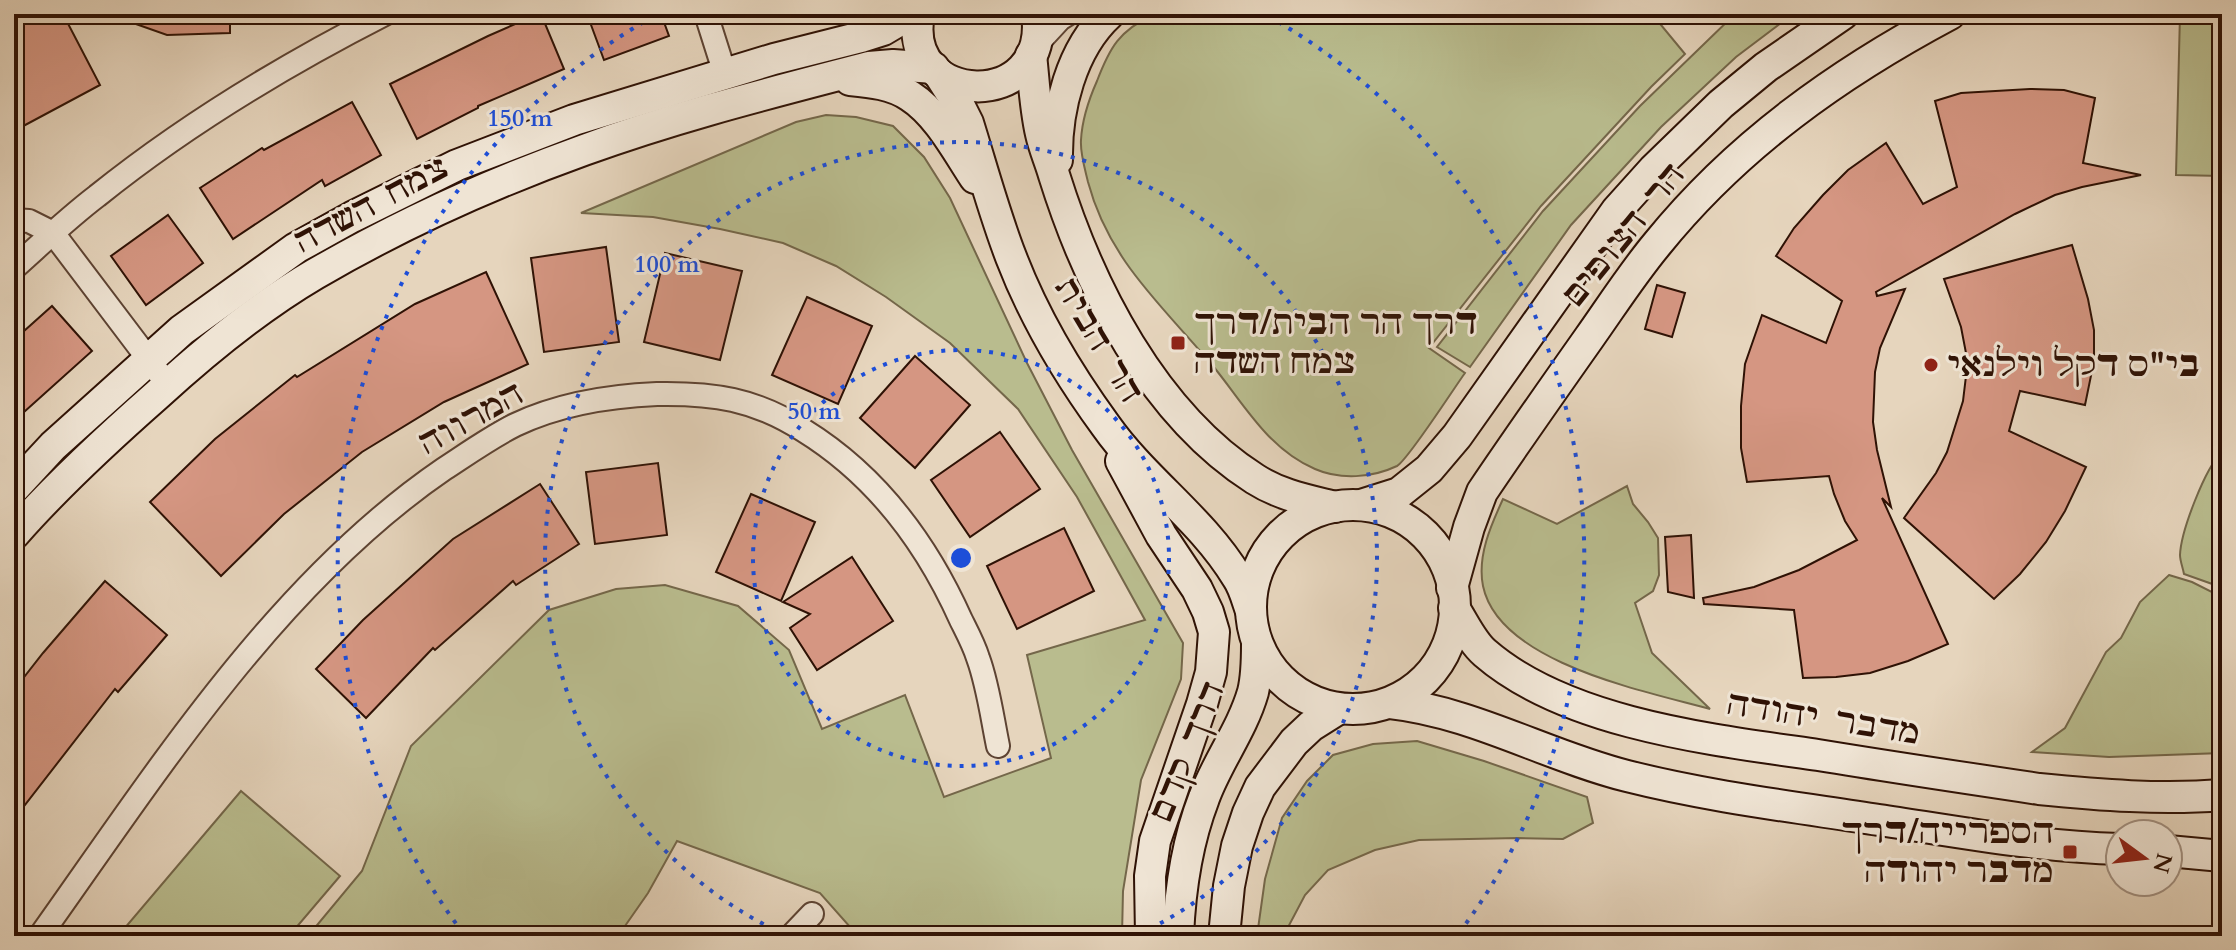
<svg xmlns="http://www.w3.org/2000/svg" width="2236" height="950" font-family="Cardo,'Frank Ruhl Libre',serif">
<rect width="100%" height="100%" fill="#e6d5bd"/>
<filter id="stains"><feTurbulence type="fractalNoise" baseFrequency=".0025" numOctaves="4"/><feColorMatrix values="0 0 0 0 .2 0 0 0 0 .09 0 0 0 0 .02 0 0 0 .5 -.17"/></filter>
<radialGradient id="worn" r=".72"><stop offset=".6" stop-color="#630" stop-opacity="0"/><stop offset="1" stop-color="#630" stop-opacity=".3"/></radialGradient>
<g fill="#b9bc8e" stroke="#74674a" stroke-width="2">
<path d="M 1154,14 L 1652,14 L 1685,54 L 1651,87 L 1541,206 L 1429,348 L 1465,373 C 1454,388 1408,460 1397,466 C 1372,478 1340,480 1315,469 C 1268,449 1244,404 1213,366 C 1163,306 1109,261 1088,182 C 1085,169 1080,153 1081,140 C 1082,121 1089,99 1097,81 C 1110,47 1119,31 1154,14 Z"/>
<path d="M 1735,14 L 1793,14 L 1736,57 L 1661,127 L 1571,225 L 1470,367 L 1437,347 L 1543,211 L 1640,106 Z"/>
<path d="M 2180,14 L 2222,14 L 2222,176 L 2176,175 Z"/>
<path d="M 826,115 L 856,117 L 893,126 L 924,157 L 950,198 L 1027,363 L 1072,450 L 1183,643 L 1181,679 L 1141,780 L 1123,891 L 1122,936 L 858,936 L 820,893 L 677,841 L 648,893 L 618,936 L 308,936 L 362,871 L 411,746 L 549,610 L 616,589 L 665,585 L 738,606 L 789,650 L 822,729 L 905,695 L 944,797 L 1051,758 L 1027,655 L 1145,620 L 1077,497 L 1018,409 L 950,343 L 886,297 L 836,266 L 783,243 L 720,229 L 653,217 L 581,213 L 796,122 Z"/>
<path d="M 2222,452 L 2222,591 L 2215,585 L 2184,574 C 2183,568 2180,561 2180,555 C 2181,531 2205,468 2222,452 Z"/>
<path d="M 1627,486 L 1633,504 L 1648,522 L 1658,538 L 1659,575 L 1653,591 L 1635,603 L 1652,653 L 1710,709 C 1645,691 1499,663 1483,586 C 1477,556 1491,525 1503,499 L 1557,524 Z"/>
<path d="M 2169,575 L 2192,582 L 2222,597 L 2222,753 L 2109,757 L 2032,752 L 2065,728 L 2106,652 L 2121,638 L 2140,602 Z"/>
<path d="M 1417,741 L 1484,761 L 1587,797 L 1593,823 L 1563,839 L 1518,838 L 1419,840 L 1375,850 L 1328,870 L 1305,895 L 1286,931 L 1286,936 L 1257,936 L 1265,879 L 1282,818 L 1307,781 L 1333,755 L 1373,744 Z"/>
<path d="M 241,791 L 340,876 L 289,936 L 118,936 Z"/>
</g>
<g fill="#d59682" stroke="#2f1205" stroke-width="2">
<path d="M 14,14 L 63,14 L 100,85 L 14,131 Z"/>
<path d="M 116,14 L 230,14 L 230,33 L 167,35 L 116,17 Z"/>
<path d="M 538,14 L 541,14 L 564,69 L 478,106 L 478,108 L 417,139 L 390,84 L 488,36 Z"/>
<path d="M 587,14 L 661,14 L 669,36 L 604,60 Z"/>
<path d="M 2030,89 L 2064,90 L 2095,98 L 2083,163 L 2141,175 L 2082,187 L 2055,195 L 2015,214 L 1876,292 L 1877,296 L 1905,289 L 1880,348 L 1875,372 L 1873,422 L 1877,450 L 1891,507 L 1882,498 L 1948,644 L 1908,661 L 1870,673 L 1836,677 L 1803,678 L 1794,610 L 1704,604 L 1703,598 L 1754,587 L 1799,570 L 1857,540 L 1845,521 L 1834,494 L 1829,476 L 1747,482 L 1741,448 L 1741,406 L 1745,364 L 1762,315 L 1826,343 L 1842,301 L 1776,256 L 1794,228 L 1823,195 L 1848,170 L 1886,143 L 1923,204 L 1957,187 L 1935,101 L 1961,93 Z"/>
<path d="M 352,102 L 381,155 L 325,186 L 322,180 L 233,239 L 200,188 L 262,148 L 264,150 Z"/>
<path d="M 168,215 L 203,263 L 146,305 L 111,256 Z"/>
<path d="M 2072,245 L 2088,299 L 2094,330 L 2094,361 L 2085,405 L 2020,391 L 2009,431 L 2086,467 L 2065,511 L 2046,542 L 2020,574 L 1994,599 L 1904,518 L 1936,473 L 1947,452 L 1963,401 L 1966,376 L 1966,353 L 1961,327 L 1944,279 Z"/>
<path d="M 606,247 L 619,342 L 544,352 L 531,258 Z"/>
<path d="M 665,253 L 742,271 L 720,360 L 644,342 Z"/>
<path d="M 486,272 L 528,364 L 444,402 L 362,452 L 284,514 L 221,576 L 150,502 L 215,439 L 295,375 L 297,377 L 415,304 Z"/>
<path d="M 1657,285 L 1685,293 L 1672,337 L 1645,329 Z"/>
<path d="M 807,297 L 872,326 L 838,404 L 772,375 Z"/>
<path d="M 52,306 L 92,351 L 14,421 L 14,340 Z"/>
<path d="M 915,356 L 970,405 L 915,468 L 860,418 Z"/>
<path d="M 1000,432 L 1040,489 L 970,537 L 931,480 Z"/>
<path d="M 658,463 L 667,535 L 595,544 L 586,472 Z"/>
<path d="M 540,484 L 579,544 L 516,585 L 513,581 L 435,650 L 433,648 L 366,718 L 316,669 L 363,620 L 453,539 Z"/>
<path d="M 751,494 L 815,522 L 781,601 L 716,572 Z"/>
<path d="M 1064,528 L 1094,591 L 1017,629 L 987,566 Z"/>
<path d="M 1691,535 L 1694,598 L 1668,592 L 1665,537 Z"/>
<path d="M 852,557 L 893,621 L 817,670 L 790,628 L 810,614 L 783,602 Z"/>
<path d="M 105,581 L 167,635 L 118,692 L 115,689 L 14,819 L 14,690 L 43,653 Z"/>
</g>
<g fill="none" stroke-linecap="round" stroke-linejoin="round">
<defs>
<g id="street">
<path d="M 706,14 L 725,74"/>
<path d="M 1036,45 L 1060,19 L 1068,14"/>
<path d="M 14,220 L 29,221 L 53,233 L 168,385"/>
<path d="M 14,268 C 41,244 68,218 97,196 C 184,126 285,65 385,14"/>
<path d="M 40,936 C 156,773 277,583 444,469 C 467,454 491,437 515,425 C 559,404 609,396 657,394 C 713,393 755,399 803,430 C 876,475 926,542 961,620 C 967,632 974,645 978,658 C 988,685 992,717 998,746"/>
<path d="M 791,936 L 812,914"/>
</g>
<g id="secondary">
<path d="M 919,14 C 901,108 1051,113 1037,14"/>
<path d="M 1031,55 C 1034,81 1035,108 1041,134 C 1044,148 1050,161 1054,175 C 1089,287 1153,414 1255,479 C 1280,495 1307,500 1335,507"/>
<path d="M 939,74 L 960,107 L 968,123 C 982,168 994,213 1011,257 C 1034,317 1068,374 1106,426 C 1145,481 1202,519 1237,577 C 1244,587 1247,600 1251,611"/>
<path d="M 850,80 C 871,82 892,84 910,96 C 938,114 957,151 975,178"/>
<path d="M 1057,160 C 1056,110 1071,49 1109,14"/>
<path d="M 1121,461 L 1161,535 L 1197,589 L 1208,612 L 1214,632 L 1211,672 L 1202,704 L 1155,841 L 1150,876 L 1151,936"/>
<path d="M 14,488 L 53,446 L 182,330 L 296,248 L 352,217 L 457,165 L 574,120 L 774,59 L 861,37 L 883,30 L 910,14"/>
<path d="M 1361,505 L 1399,493 L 1429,469 L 1457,436 L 1617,210 L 1653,170 L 1721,104 L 1766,67 L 1843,14"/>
<circle cx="1353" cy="607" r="102"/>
<path d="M 14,534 C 58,484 107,439 157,395 C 205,351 259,307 315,274 C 401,224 492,183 584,150 C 677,116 774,92 869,67 L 893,65 L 934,68"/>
<path d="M 1452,588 L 1469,527 L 1482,492 C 1517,440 1553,389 1589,338 C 1611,307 1632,274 1657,244 C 1737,145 1839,73 1950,14"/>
<path d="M 1454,608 C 1464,623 1472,642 1485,653 C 1567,724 1714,740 1818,755 C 1891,767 1965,778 2039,789 C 2099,795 2162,800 2222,795"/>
<path d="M 1390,703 C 1473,712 1547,756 1627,776 C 1710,797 1795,807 1879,820 C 1959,832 2039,847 2120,849"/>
<path d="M 2168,851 L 2222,856"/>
<path d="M 1178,936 C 1180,889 1187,842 1204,798 C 1217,762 1242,730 1253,692 C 1257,676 1257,660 1257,644"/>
<path d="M 1224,936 L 1229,886 L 1237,846 L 1248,813 L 1260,787 L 1294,742 L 1311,726 L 1338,709"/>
</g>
</defs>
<use href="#street" stroke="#5d4333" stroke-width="26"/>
<use href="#secondary" stroke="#2f1205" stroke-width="34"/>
<use href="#street" stroke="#efe4d4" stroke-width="22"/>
<use href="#secondary" stroke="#efe4d4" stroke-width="30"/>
</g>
<g fill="none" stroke="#1d4ed8" stroke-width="4" stroke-dasharray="4 8">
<circle cx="961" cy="558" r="208"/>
<path d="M785 935A416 416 0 1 1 1137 935"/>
<path d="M463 933A623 623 0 0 1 654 16M1268 16A623 623 0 0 1 1459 933"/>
</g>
<g fill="#8f2418" stroke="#efe4d4" stroke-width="3">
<rect x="1170" y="335" width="16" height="16" rx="4"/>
<circle cx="1931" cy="365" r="8"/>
<rect x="2062" y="844" width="16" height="16" rx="4"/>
</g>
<g text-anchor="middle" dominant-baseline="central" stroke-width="6" stroke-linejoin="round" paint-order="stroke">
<g font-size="34" fill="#2f1205" stroke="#efe4d4">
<text transform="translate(371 204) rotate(-28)">צמח השדה</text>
<text transform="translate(1623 235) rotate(-51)">הר הצופים</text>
<text transform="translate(1099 340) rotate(59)">הר הבית</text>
<text transform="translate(471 418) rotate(-29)">המרווה</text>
<text transform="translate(1824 718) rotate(9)">מדבר יהודה</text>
<text transform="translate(1187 751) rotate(-68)">דרך קדם</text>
</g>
<g font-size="34" font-weight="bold" fill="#2f1205" stroke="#efe4d4" text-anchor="start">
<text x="1194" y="323">דרך הר הבית/דרך<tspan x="1194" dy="39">צמח השדה</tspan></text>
<text x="1947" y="365">בי"ס דקל וילנאי</text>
<text x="2054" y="832" text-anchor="end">הספרייה/דרך<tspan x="2054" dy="39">מדבר יהודה</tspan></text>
</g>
</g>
<circle cx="961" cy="558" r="12" fill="#1d4ed8" stroke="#efe4d4" stroke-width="4"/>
<g font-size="24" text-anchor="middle" font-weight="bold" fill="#1d4ed8" stroke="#efe4d4" stroke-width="6" stroke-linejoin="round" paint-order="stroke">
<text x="520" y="126">150 m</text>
<text x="667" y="272">100 m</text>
<text x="814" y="419">50 m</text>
</g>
<rect width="2236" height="950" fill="none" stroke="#e6d5bd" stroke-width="48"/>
<rect x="16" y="16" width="2204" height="918" fill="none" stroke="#2f1205" stroke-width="4"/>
<rect x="24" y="24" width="2188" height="902" fill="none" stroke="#2f1205" stroke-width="2"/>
<g transform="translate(2144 858) rotate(105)"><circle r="38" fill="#efe4d4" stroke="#a29081" stroke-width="2"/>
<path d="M0-6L14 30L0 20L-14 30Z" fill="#8f2418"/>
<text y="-12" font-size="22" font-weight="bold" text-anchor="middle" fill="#2f1205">N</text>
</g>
<rect width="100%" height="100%" filter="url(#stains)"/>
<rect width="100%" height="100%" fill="url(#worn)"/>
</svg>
